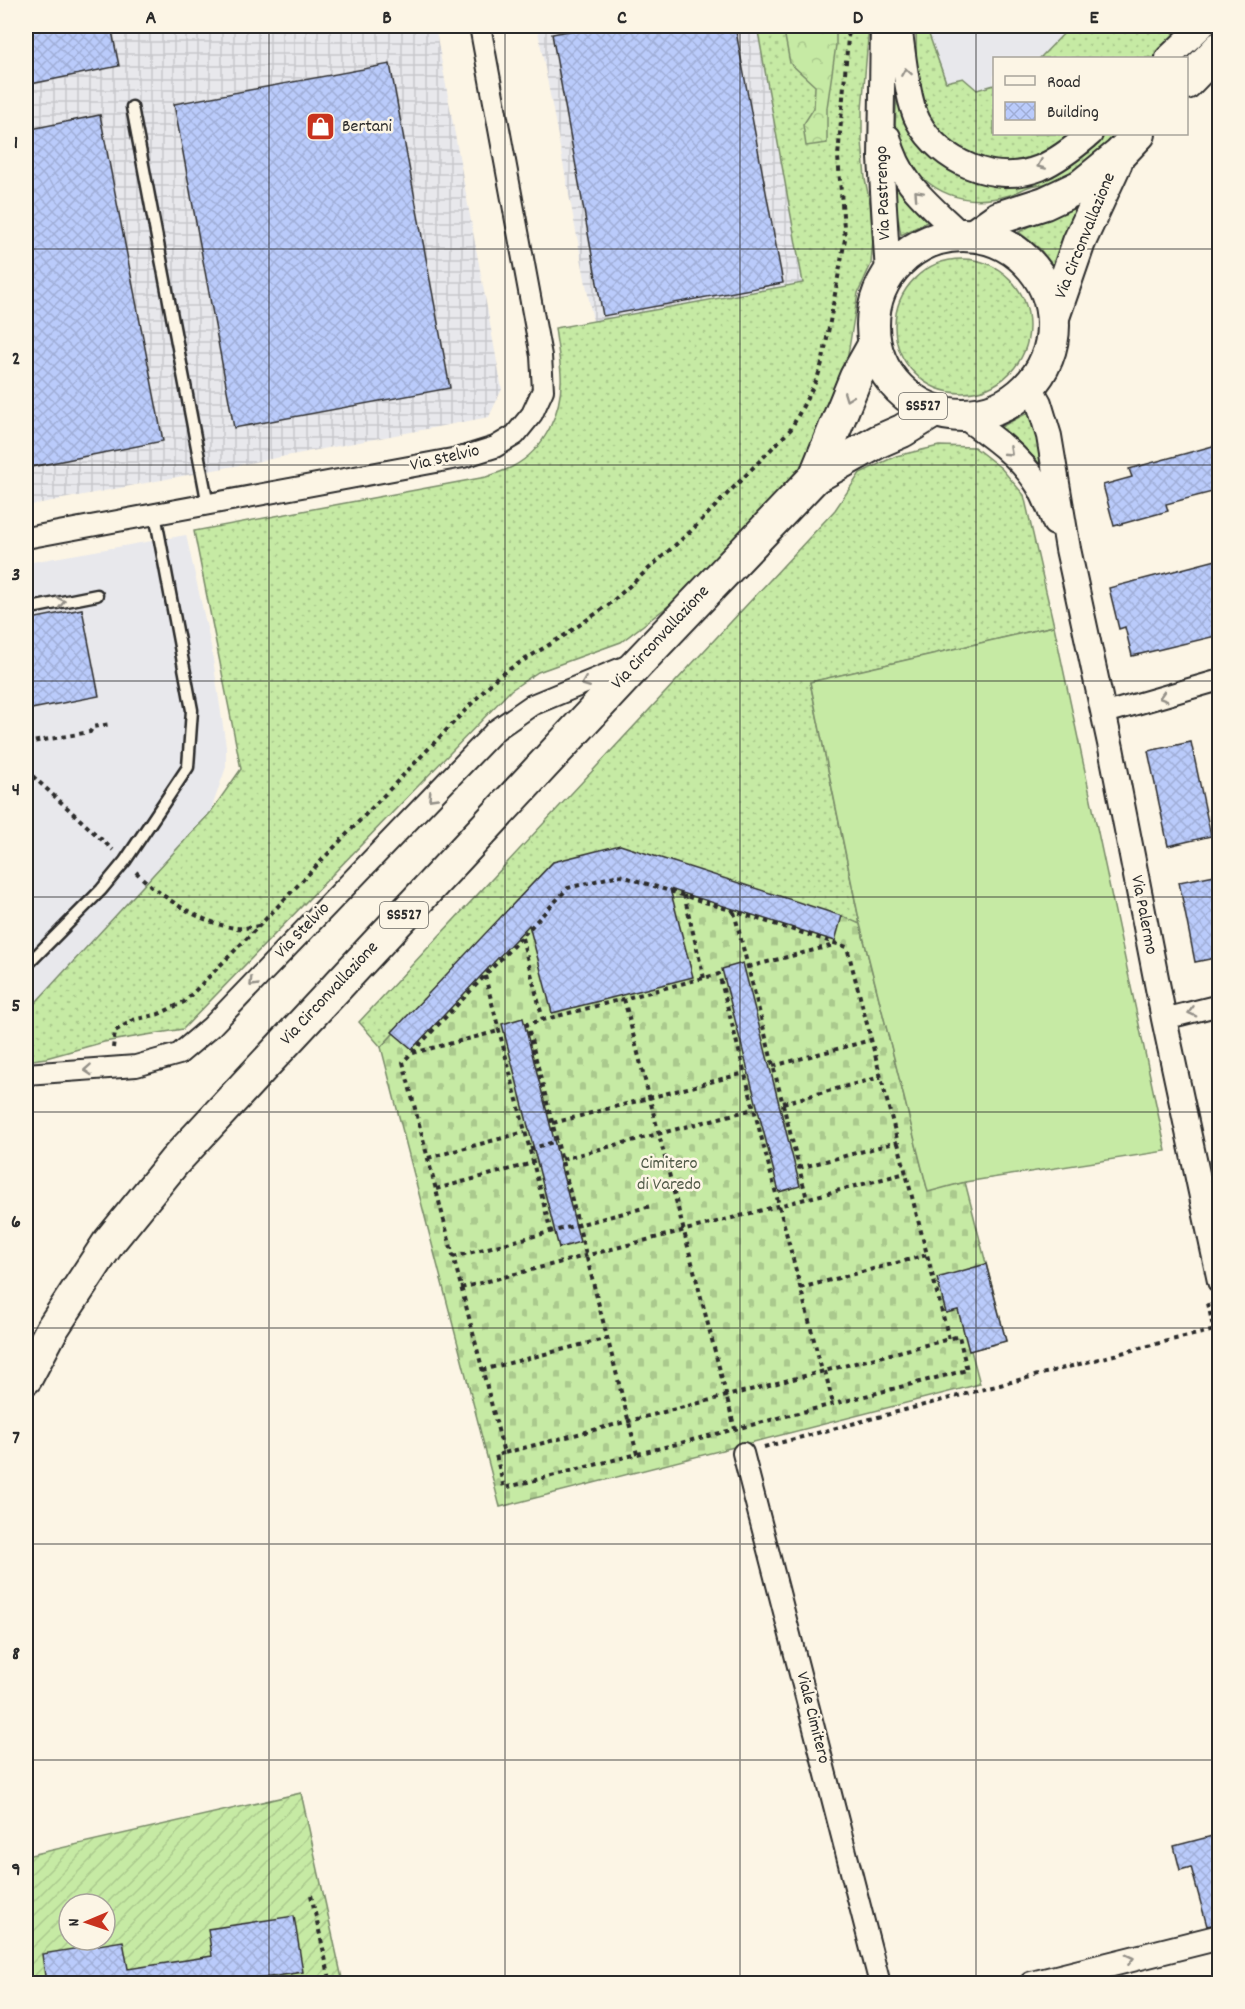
<svg xmlns="http://www.w3.org/2000/svg" width="1245" height="2009" font-family="Dekko,sans-serif">
<defs>
<pattern id="industrial-grid" width="8" height="8" patternUnits="userSpaceOnUse" patternTransform="scale(1.5)"><rect width="8" height="8" fill="#e8e8ec"/><path d="M0 4h8M4 0v8" fill="none" stroke="#c7c7cb"/></pattern>
<pattern id="grass-dots" width="8" height="8" patternUnits="userSpaceOnUse" patternTransform="scale(1.5)"><rect width="8" height="8" fill="#c6eaa4"/><path d="M2 2h.1M6 6h.1" fill="none" stroke="#aac98d" stroke-width="1.8" stroke-linecap="round"/></pattern>
<pattern id="forest-crowns" width="20" height="18" patternUnits="userSpaceOnUse" patternTransform="scale(1.5)"><rect width="20" height="18" fill="#c6eaa4"/><path d="M2 6a3 3 0 1 1 6 0M12 15a3 3 0 1 1 6 0" fill="none" stroke="#aac98d"/></pattern>
<pattern id="cemetery-stones" width="16" height="16" patternUnits="userSpaceOnUse" patternTransform="scale(1.5)"><rect width="16" height="16" fill="#c6eaa4"/><path d="M2 7V4a2 2 0 0 1 4 0v3zM10 15v-3a2 2 0 0 1 4 0v3z" fill="#aac98d"/></pattern>
<pattern id="garden-furrows" width="10" height="10" patternUnits="userSpaceOnUse" patternTransform="scale(1.5)"><rect width="10" height="10" fill="#c6eaa4"/><path d="M-1 1l2-2M0 10L10 0M9 11l2-2" fill="none" stroke="#aac98d"/></pattern>
<pattern id="building-cross-hatch" width="8" height="8" patternUnits="userSpaceOnUse" patternTransform="scale(1.5)"><rect width="8" height="8" fill="#bacbfb"/><path d="M0 0l8 8M0 8l8-8" fill="none" stroke="#a0aed7"/></pattern>
</defs>
<rect width="100%" height="100%" fill="#fcf5e5"/>
<filter id="ink" filterUnits="userSpaceOnUse"><feTurbulence type="fractalNoise" baseFrequency=".0167" numOctaves="2"/><feDisplacementMap in="SourceGraphic" scale="12" xChannelSelector="R" yChannelSelector="G"/><feConvolveMatrix kernelMatrix="1 2 1 2 8 2 1 2 1" color-interpolation-filters="sRGB"/></filter>
<g filter="url(#ink)">
<g fill="#e8e8ec">
<path d="M 935,26 L 1071,26 L 1040,58 L 994,58 L 994,85 L 976,90 L 946,82 L 927,29 Z"/>
<path d="M 186,535 L 211,646 L 226,746 L 226,767 L 210,813 L 26,1013 L 26,563 Z"/>
</g>
<g fill="url(#industrial-grid)">
<path d="M 26,26 L 435,26 L 502,389 L 489,417 L 26,506 Z"/>
<path d="M 537,26 L 757,26 L 803,283 L 593,321 Z"/>
</g>
<g fill="url(#grass-dots)" stroke="#788a68" stroke-width="1.5">
<path d="M 757,26 L 869,26 L 862,110 L 862,140 L 865,179 L 870,203 L 873,238 L 871,264 L 858,293 L 845,373 L 804,466 L 693,587 L 621,642 L 538,672 L 511,690 L 183,1029 L 104,1042 L 46,1058 L 26,1061 L 26,1013 L 210,813 L 241,769 L 194,531 L 486,477 C 495,474 504,471 512,467 C 545,450 563,411 561,374 C 560,359 557,344 555,328 L 803,283 Z"/>
<path d="M 916,26 L 935,26 L 927,29 L 946,82 L 963,78 L 977,90 L 994,85 L 994,134 L 1072,134 C 1043,158 1002,170 965,155 C 949,148 933,126 926,111 C 913,86 917,53 916,26 Z"/>
<path d="M 1071,26 L 1188,26 L 1154,58 L 1040,58 Z"/>
<path d="M 897,91 L 981,180 L 1100,134 L 1120,134 C 1100,151 1079,172 1054,182 C 1047,185 1038,184 1031,186 C 1024,188 1017,193 1010,195 C 978,204 949,201 924,179 L 912,180 L 898,152 L 895,126 Z"/>
<path d="M 900,187 L 931,220 L 901,235 L 893,189 Z"/>
<path d="M 1076,202 L 1081,208 L 1055,268 L 1039,248 L 1019,232 Z"/>
<circle cx="962" cy="326" r="67"/>
<path d="M 1033,410 L 1044,460 L 1039,463 L 1016,440 L 999,428 Z"/>
<path d="M 939,446 L 974,447 L 1001,468 L 1024,495 L 1054,626 L 810,682 L 860,924 L 841,918 L 394,1033 L 381,1047 L 359,1022 L 835,510 L 860,473 L 896,456 Z"/>
</g>
<path fill="url(#forest-crowns)" stroke="#788a68" stroke-width="1.5" d="M 783,26 L 836,26 L 836,45 L 827,108 L 827,143 L 806,146 L 803,125 L 814,108 L 815,86 L 790,63 Z"/>
<path fill="url(#cemetery-stones)" stroke="#788a68" stroke-width="1.5" d="M 553,862 L 842,916 L 860,924 L 928,1191 L 965,1182 L 1006,1341 L 971,1350 L 980,1384 L 500,1507 L 381,1047 Z"/>
<path fill="url(#garden-furrows)" stroke="#788a68" stroke-width="1.5" fill-rule="evenodd" d="M 301,1793 L 343,1983 L 26,1983 L 26,1856 ZM 69,1904 L 105,1904 L 105,1940 L 69,1940 Z"/>
<path fill="#c6eaa4" stroke="#788a68" stroke-width="1.5" d="M 1054,626 L 1166,1151 L 965,1182 L 928,1192 L 860,924 L 810,682 Z"/>
<g fill="url(#building-cross-hatch)" stroke="#2b2b2b" stroke-width="1.5">
<path d="M 26,26 L 111,26 L 119,66 L 26,85 Z"/>
<path d="M 596,26 L 735,26 L 783,283 L 603,316 L 552,34 Z"/>
<path d="M 390,64 L 450,388 L 234,428 L 174,104 Z"/>
<path d="M 100,115 L 163,441 L 26,468 L 26,130 Z"/>
<path d="M 1220,444 L 1220,490 L 1166,504 L 1168,511 L 1114,526 L 1103,485 L 1132,477 L 1129,469 Z"/>
<path d="M 1220,559 L 1220,635 L 1132,656 L 1125,627 L 1119,629 L 1109,588 Z"/>
<path d="M 82,609 L 99,696 L 26,710 L 26,620 Z"/>
<path d="M 1191,742 L 1211,836 L 1168,846 L 1148,751 Z"/>
<path d="M 620,845 L 842,916 L 835,941 L 670,889 L 693,977 L 552,1013 L 529,925 L 412,1049 L 392,1032 L 553,862 Z"/>
<path d="M 1220,874 L 1220,957 L 1195,962 L 1179,882 Z"/>
<path d="M 743,963 L 800,1186 L 779,1192 L 722,969 Z"/>
<path d="M 523,1018 L 580,1242 L 559,1248 L 502,1024 Z"/>
<path d="M 986,1264 L 1006,1341 L 969,1351 L 958,1310 L 946,1313 L 937,1278 Z"/>
<path d="M 1220,1834 L 1220,1923 L 1207,1926 L 1191,1867 L 1180,1870 L 1174,1846 Z"/>
<path d="M 294,1916 L 303,1972 L 230,1983 L 46,1983 L 42,1954 L 123,1941 L 128,1969 L 212,1956 L 208,1929 Z"/>
</g>
<g fill="none" stroke-linecap="round" stroke-linejoin="round">
<defs>
<g id="service">
<path d="M 132,107 L 208,505"/>
<path d="M 26,609 L 97,595"/>
<path d="M 26,966 L 101,890 L 125,861 L 188,767 L 192,710 L 155,514"/>
</g>
<g id="minor">
<path d="M 26,538 L 463,457 L 495,447 L 515,435 L 532,414 L 543,390 L 541,356 L 480,26"/>
<path d="M 1102,714 L 1220,680"/>
<path d="M 1164,1019 L 1220,1005"/>
<path d="M 26,1074 L 136,1066 L 179,1054 L 211,1027 L 496,730 L 532,705 L 629,665"/>
<path d="M 743,1453 L 880,1984"/>
</g>
<g id="tertiary">
<path d="M 883,26 L 881,158 L 888,274"/>
<path d="M 899,26 C 903,50 907,101 918,121 C 940,162 995,186 1040,168 C 1058,160 1076,146 1090,134"/>
<path d="M 1168,58 L 1202,26"/>
<path d="M 888,137 C 900,184 927,202 960,234"/>
<path d="M 1030,387 L 1039,403 L 1049,436 L 1068,549 L 1111,748 L 1164,1019 L 1220,1281"/>
<path d="M 963,416 C 990,435 1020,456 1038,485 C 1045,496 1050,510 1055,523"/>
<path d="M 1032,1984 L 1220,1937"/>
</g>
<g id="primary">
<path d="M 1186,83 L 1220,48"/>
<circle cx="963" cy="325" r="90"/>
<path d="M 974,235 L 998,218 L 1045,203 L 1081,186 L 1119,155 L 1139,134"/>
<path d="M 1053,317 L 1079,242 L 1116,162"/>
<path d="M 815,477 L 856,377 L 874,345"/>
<path d="M 26,1378 L 52,1329 L 109,1242 L 174,1162 L 640,661 L 815,477 L 879,441 L 902,431 L 933,412"/>
</g>
</defs>
<use href="#service" stroke="#2b2b2b" stroke-width="15"/>
<use href="#minor" stroke="#2b2b2b" stroke-width="24"/>
<use href="#tertiary" stroke="#2b2b2b" stroke-width="28"/>
<use href="#primary" stroke="#2b2b2b" stroke-width="36"/>
<g stroke="#2b2b2b" stroke-width="4" stroke-dasharray="4.5 4.5" stroke-linecap="butt">
<path d="M 26,743 L 90,732 L 93,727 L 110,724"/>
<path d="M 26,770 L 113,850"/>
<path d="M 136,872 C 159,896 202,924 236,928 C 243,929 251,927 259,926"/>
<path d="M 619,875 L 847,947 L 949,1339 L 504,1453 L 403,1062 L 568,888 Z"/>
<path d="M 684,895 L 704,978"/>
<path d="M 734,912 L 807,1199"/>
<path d="M 522,938 L 543,1020"/>
<path d="M 748,967 L 834,945"/>
<path d="M 485,976 L 551,1232"/>
<path d="M 624,999 L 736,1433"/>
<path d="M 113,1048 L 115,1031 L 133,1020 L 159,1014 L 184,1002 L 259,926 L 498,676 L 565,635 L 607,606 L 691,531 L 791,429 L 817,379 L 823,360 L 845,239 L 838,157 L 849,26"/>
<path d="M 413,1053 L 499,1031"/>
<path d="M 773,1066 L 871,1040"/>
<path d="M 783,1103 L 881,1077"/>
<path d="M 553,1123 L 745,1073"/>
<path d="M 530,1149 L 557,1141"/>
<path d="M 428,1158 L 525,1132"/>
<path d="M 562,1159 L 754,1109"/>
<path d="M 799,1168 L 898,1142"/>
<path d="M 436,1189 L 533,1163"/>
<path d="M 453,1257 L 651,1206"/>
<path d="M 461,1288 L 906,1173"/>
<path d="M 800,1288 L 927,1255"/>
<path d="M 1208,1303 L 1220,1361"/>
<path d="M 482,1370 L 608,1338"/>
<path d="M 825,1371 L 833,1404"/>
<path d="M 764,1447 L 1171,1340 L 1220,1329"/>
<path d="M 504,1453 L 496,1455 L 504,1488 L 967,1370 L 959,1336 L 949,1339"/>
<path d="M 637,1454 L 527,1024 L 719,974 L 822,1371"/>
<path d="M 311,1895 L 331,1984"/>
</g>
<use href="#service" stroke="#fcf5e5" stroke-width="10"/>
<use href="#minor" stroke="#fcf5e5" stroke-width="20"/>
<use href="#tertiary" stroke="#fcf5e5" stroke-width="24"/>
<use href="#primary" stroke="#fcf5e5" stroke-width="32"/>
</g>
<defs><path id="oneway-chevron" d="M-2-3.5L2.5 0L-2 3.5" fill="none" stroke-width="1.6" stroke-linecap="round" stroke-linejoin="round" transform="scale(1.5)"/></defs>
<g stroke="#949088">
<use href="#oneway-chevron" transform="translate(906 72) rotate(-99)"/>
<use href="#oneway-chevron" transform="translate(1041 165) rotate(156)"/>
<use href="#oneway-chevron" transform="translate(918 194) rotate(-133)"/>
<use href="#oneway-chevron" transform="translate(848 397) rotate(111)"/>
<use href="#oneway-chevron" transform="translate(1009 452) rotate(43)"/>
<use href="#oneway-chevron" transform="translate(61 602) rotate(-11)"/>
<use href="#oneway-chevron" transform="translate(585 683) rotate(158)"/>
<use href="#oneway-chevron" transform="translate(1163 697) rotate(164)"/>
<use href="#oneway-chevron" transform="translate(432 797) rotate(134)"/>
<use href="#oneway-chevron" transform="translate(253 983) rotate(134)"/>
<use href="#oneway-chevron" transform="translate(1192 1012) rotate(165)"/>
<use href="#oneway-chevron" transform="translate(88 1070) rotate(176)"/>
<use href="#oneway-chevron" transform="translate(1130 1959) rotate(-14)"/>
</g>
</g>
<path fill="none" stroke="#2b2b2b" stroke-width="1.5" stroke-opacity="0.55" d="M 269,26 L 269,1984M 505,26 L 505,1984M 740,26 L 740,1984M 976,26 L 976,1984M 26,249 L 1220,249M 26,465 L 1220,465M 26,681 L 1220,681M 26,897 L 1220,897M 26,1112 L 1220,1112M 26,1328 L 1220,1328M 26,1544 L 1220,1544M 26,1760 L 1220,1760"/>
<defs>
<symbol id="shop-square" viewBox="-11 -11 22 22"><rect x="-9" y="-9" width="18" height="18" rx="4" fill="#c8321e" stroke="#fcf5e5"/><path d="M-5-2.5h2.3a2.7 3.5 0 0 1 5.4 0H5L5.5 6h-11ZM-1.5-2.5h3a1.5 2.3 0 0 0-3 0Z" fill="#fff"/></symbol>
</defs>
<g fill-rule="evenodd">
<use href="#shop-square" x="304" y="110" width="33" height="33"/>
</g>
<g text-anchor="middle" dominant-baseline="central" stroke-width="5" stroke-linejoin="round" paint-order="stroke">
<g fill="#fcf5e5" stroke="#6a6863" stroke-width="1.5">
<rect x="899" y="393" width="48" height="26" rx="4.5"/>
<rect x="380" y="902" width="48" height="26" rx="4.5"/>
</g>
<g font-size="16" font-weight="bold" fill="#2b2b2b">
<text x="923" y="406">SS527</text>
<text x="404" y="915">SS527</text>
</g>
<g font-size="18" fill="#2b2b2b" stroke="#fcf5e5" text-anchor="start">
<text x="342" y="127">Bertani</text>
</g>
<g font-size="18" fill="#2b2b2b" stroke="#fcf5e5">
<text transform="translate(884 193) rotate(-92)">Via Pastrengo</text>
<text transform="translate(1086 236) rotate(-68)">Via Circonvallazione</text>
<text transform="translate(445 459) rotate(-13)">Via Stelvio</text>
<text transform="translate(661 638) rotate(-47)">Via Circonvallazione</text>
<text transform="translate(1143 915) rotate(79)">Via Palermo</text>
<text transform="translate(303 931) rotate(-46)">Via Stelvio</text>
<text transform="translate(330 994) rotate(-47)">Via Circonvallazione</text>
<text transform="translate(812 1718) rotate(76)">Viale Cimitero</text>
</g>
<g font-size="18" fill="#525b49" stroke="#fcf5e5">
<text x="669" y="1164">Cimitero<tspan x="669" dy="21">di Varedo</tspan></text>
</g>
</g>
<rect width="1245" height="2009" fill="none" stroke="#fcf5e5" stroke-width="66"/>
<rect x="993" y="57" width="195" height="78" fill="#fcf5e5" stroke="#a8a49b" stroke-width="1.5"/>
<rect x="1005" y="76" width="30" height="9" fill="#fcf5e5" stroke="#a8a49b" stroke-width="1.5"/>
<text x="1047" y="87" font-size="18" fill="#2b2b2b">Road</text>
<rect x="1005" y="102" width="30" height="18" fill="url(#building-cross-hatch)" stroke="#a8a49b" stroke-width="1.5"/>
<text x="1047" y="117" font-size="18" fill="#2b2b2b">Building</text>
<g transform="translate(87 1922) rotate(268)"><circle r="28" fill="#fcf5e5" stroke="#a8a49b" stroke-width="1.5"/>
<path d="M0-4.5L10 22L0 15L-10 22Z" fill="#c8321e"/>
<text y="-9" font-size="16" font-weight="bold" text-anchor="middle" fill="#2b2b2b">N</text>
</g>
<rect x="33" y="33" width="1179" height="1943" fill="none" stroke="#2b2b2b" stroke-width="2"/>
<g font-size="20" text-anchor="middle" font-weight="bold" fill="#2b2b2b">
<text x="151" y="23">A</text>
<text x="387" y="23">B</text>
<text x="622" y="23">C</text>
<text x="858" y="23">D</text>
<text x="1094" y="23">E</text>
<text x="16" y="148">1</text>
<text x="16" y="364">2</text>
<text x="16" y="580">3</text>
<text x="16" y="795">4</text>
<text x="16" y="1011">5</text>
<text x="16" y="1227">6</text>
<text x="16" y="1443">7</text>
<text x="16" y="1659">8</text>
<text x="16" y="1875">9</text>
</g>
</svg>
